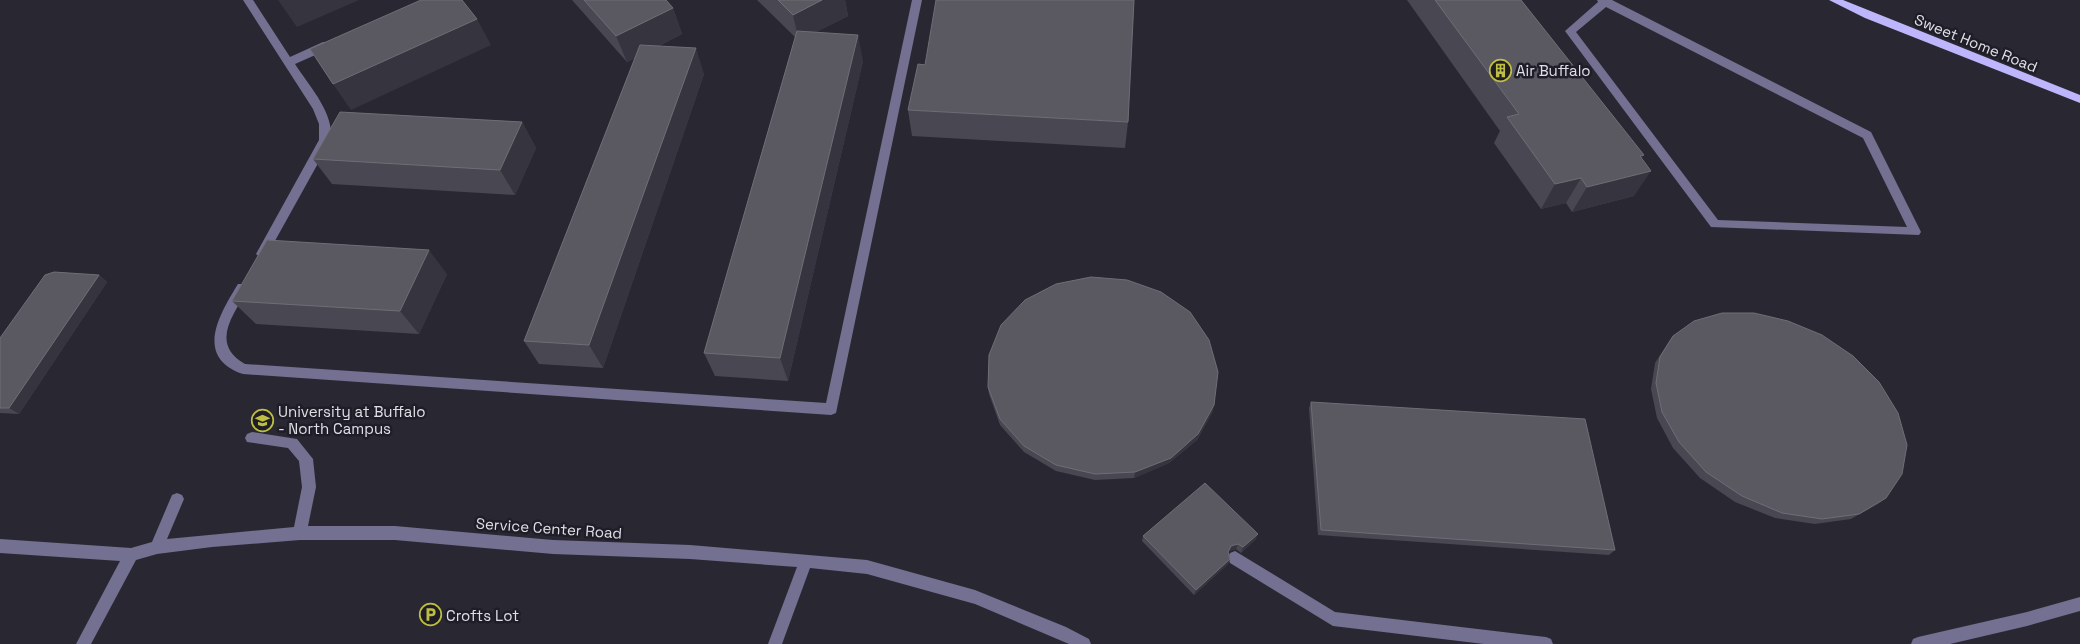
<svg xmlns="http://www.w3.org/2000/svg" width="2080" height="644" font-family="'Space Grotesk',sans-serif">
<rect width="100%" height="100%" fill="#292832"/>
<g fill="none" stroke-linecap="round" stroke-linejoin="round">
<g fill="#737092" fill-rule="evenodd">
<path d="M 243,0 L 253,0 L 290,57 L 323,42 L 331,42 L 332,45 L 331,48 L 295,64 C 309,86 334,112 331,140 L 266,257 L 262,259 L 256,254 L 319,140 L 319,124 L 313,109 Z"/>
<path d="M 912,0 L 922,0 L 836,413 L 831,415 L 243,374 C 194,357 219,315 238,284 L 246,284 L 248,288 C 234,315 209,343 245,364 L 826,403 Z"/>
<path d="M 1597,0 L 1612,0 L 1871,132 L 1921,232 L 1919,235 L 1711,227 L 1565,31 L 1598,2 ZM 1606,7 L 1863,138 L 1907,227 L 1718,220 L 1576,32 Z"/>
<path d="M 252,432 L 297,439 L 313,459 L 316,487 L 308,526 L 395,526 L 553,540 L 690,545 L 867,560 L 975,590 L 1066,627 L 1089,639 L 1091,644 L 1069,644 L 975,604 L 867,574 L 810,568 L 782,644 L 768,644 L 797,567 L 690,559 L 553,554 L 395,540 L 300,540 L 212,547 L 157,554 L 136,560 L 91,644 L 76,644 L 120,561 L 0,553 L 0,539 L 131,548 L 152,542 L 172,495 L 177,493 L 182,495 L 184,499 L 167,539 L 294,527 L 302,487 L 299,461 L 288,448 L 247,442 L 245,438 L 247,434 Z"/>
<path d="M 1235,551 L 1335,612 L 1546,637 L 1551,639 L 1553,644 L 1484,644 L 1333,626 L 1230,563 L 1228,558 L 1230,553 Z"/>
<path d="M 2080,597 L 2080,611 L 2027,626 L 1950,644 L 1911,644 L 1913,639 L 1918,637 L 2027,612 Z"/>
</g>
<path fill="#beb6fc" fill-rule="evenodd" d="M 1829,0 L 1843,0 L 2080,95 L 2080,103 L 1865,18 Z"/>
</g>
<g fill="#494852">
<path d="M 572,0 L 666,0 L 673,8 L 682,34 L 659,46 L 704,74 L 603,368 L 539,364 L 524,341 L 635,58 L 627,62 Z"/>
<path d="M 757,0 L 845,0 L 848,16 L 816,32 L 863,61 L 788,381 L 715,376 L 704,353 L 795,37 Z"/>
<path d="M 1407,0 L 1521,0 L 1642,158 L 1634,196 L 1572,212 L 1566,203 L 1541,209 L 1494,143 L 1500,131 Z"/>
<path d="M 908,110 L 1128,122 L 1125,148 L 912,136 Z"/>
<path d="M 522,122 L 536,148 L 515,195 L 332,184 L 313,159 Z"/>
<path d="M 447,274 L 419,334 L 256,324 L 232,301 Z"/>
<path d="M 99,275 L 107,282 L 19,414 L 0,413 L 0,338 Z"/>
<path d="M 1673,336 L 1886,498 L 1878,504 L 1851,519 L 1815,524 L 1775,518 L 1735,502 L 1700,478 L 1673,448 L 1657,418 L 1651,389 L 1655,363 L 1668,343 Z"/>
<path d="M 988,387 L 1213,411 L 1197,440 L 1169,463 L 1134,478 L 1095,480 L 1056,471 L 1024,452 L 1000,425 L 989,394 Z"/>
<path d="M 1311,402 L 1615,550 L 1609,555 L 1318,535 L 1309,408 Z"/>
<path d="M 1143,536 L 1256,539 L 1241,553 L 1236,549 L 1229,551 L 1228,553 L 1230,559 L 1228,564 L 1194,595 L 1142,541 Z"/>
</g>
<g fill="#36353f">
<path d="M 278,0 L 359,0 L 297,27 Z"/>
<path d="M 822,0 L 845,0 L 848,16 L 799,41 L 793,15 Z"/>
<path d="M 673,8 L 682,34 L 627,62 L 616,36 Z"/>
<path d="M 477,19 L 491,45 L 351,110 L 333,84 Z"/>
<path d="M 858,35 L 863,61 L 788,381 L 780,358 Z"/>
<path d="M 696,48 L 704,74 L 603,368 L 589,345 Z"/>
<path d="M 522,122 L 536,148 L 515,195 L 500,170 Z"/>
<path d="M 1644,155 L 1630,176 L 1651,171 L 1634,196 L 1572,212 L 1587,187 L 1640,156 Z"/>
<path d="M 1581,178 L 1566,203 L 1541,209 L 1555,184 Z"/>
<path d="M 429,250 L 447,274 L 419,334 L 400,311 Z"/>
<path d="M 99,275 L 107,282 L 19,414 L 9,408 Z"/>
<path d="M 1214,405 L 1213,411 L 1197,440 L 1169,463 L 1134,478 L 1135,472 Z"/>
<path d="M 1886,498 L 1878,504 L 1851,519 L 1859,514 Z"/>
<path d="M 1258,534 L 1256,539 L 1241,553 L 1243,547 Z"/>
<path d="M 1238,544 L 1236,549 L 1229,551 L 1226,557 L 1231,546 Z"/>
<path d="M 1230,559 L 1228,564 L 1194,595 L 1196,590 Z"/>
</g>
<g fill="#5a5962" stroke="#6f6e77">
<path d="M 421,0 L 462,0 L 477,19 L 333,84 L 310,49 Z"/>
<path d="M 584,0 L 666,0 L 673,8 L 616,36 Z"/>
<path d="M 778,0 L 822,0 L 793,15 Z"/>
<path d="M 936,0 L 1134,0 L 1128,122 L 908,110 L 918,64 L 925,65 Z"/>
<path d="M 1435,0 L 1521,0 L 1644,155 L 1640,156 L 1651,171 L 1587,187 L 1581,178 L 1555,184 L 1507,117 L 1519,114 Z"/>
<path d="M 797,31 L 858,35 L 780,358 L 704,353 Z"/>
<path d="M 640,45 L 696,48 L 589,345 L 524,341 Z"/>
<path d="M 340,112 L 522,122 L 500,170 L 313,159 Z"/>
<path d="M 267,240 L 429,250 L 400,311 L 232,301 Z"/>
<path d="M 54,272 L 99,275 L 9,408 L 0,408 L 0,338 L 45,275 Z"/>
<path d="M 1091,277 L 1127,280 L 1161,292 L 1190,312 L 1209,340 L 1218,372 L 1214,405 L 1198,434 L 1171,458 L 1135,472 L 1095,474 L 1056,465 L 1024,446 L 1000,419 L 988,387 L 989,355 L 1001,325 L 1025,300 L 1056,284 Z"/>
<path d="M 1722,313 L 1754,313 L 1788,321 L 1822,335 L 1853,356 L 1879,382 L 1898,413 L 1907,445 L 1902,474 L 1886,498 L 1859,514 L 1822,519 L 1782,513 L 1742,496 L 1706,472 L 1679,442 L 1662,412 L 1656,383 L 1660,357 L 1673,336 L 1694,321 Z"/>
<path d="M 1311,402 L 1585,419 L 1615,550 L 1321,530 Z"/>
<path d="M 1205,483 L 1258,534 L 1243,547 L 1238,544 L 1231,546 L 1228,552 L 1230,559 L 1196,590 L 1143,536 Z"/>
</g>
<defs>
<symbol id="building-ring" viewBox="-11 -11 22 22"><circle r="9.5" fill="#1f1e28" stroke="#bebf42" stroke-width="1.5"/><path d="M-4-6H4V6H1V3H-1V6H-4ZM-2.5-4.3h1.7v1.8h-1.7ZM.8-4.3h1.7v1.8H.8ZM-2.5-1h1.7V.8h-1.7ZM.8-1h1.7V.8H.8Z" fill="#bebf42"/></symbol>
<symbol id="university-ring" viewBox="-11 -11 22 22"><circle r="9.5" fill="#1f1e28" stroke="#bebf42" stroke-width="1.5"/><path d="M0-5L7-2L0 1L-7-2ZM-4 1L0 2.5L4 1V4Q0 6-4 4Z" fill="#bebf42"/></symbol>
<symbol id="parking-ring" viewBox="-11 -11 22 22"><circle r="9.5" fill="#1f1e28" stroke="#bebf42" stroke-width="1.5"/><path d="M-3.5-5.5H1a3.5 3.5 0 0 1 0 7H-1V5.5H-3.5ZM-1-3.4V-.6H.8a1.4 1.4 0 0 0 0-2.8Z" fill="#bebf42"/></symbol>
</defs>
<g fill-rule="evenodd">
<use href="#building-ring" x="1488" y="58" width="25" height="25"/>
<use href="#university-ring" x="250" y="408" width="25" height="25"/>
<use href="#parking-ring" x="418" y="602" width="25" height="25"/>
</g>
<g text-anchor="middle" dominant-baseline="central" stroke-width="5" stroke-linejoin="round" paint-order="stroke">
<g font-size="15" fill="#e0dfe6" stroke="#1f1e28">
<text transform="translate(1976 43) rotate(22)">Sweet Home Road</text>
<text transform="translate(549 528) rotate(4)">Service Center Road</text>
</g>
<g font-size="15" fill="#e0dfe6" stroke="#1f1e28" text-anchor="start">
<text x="1516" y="70">Air Buffalo</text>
<text x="278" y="411">University at Buffalo<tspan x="278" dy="17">- North Campus</tspan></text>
<text x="446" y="615">Crofts Lot</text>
</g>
</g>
</svg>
